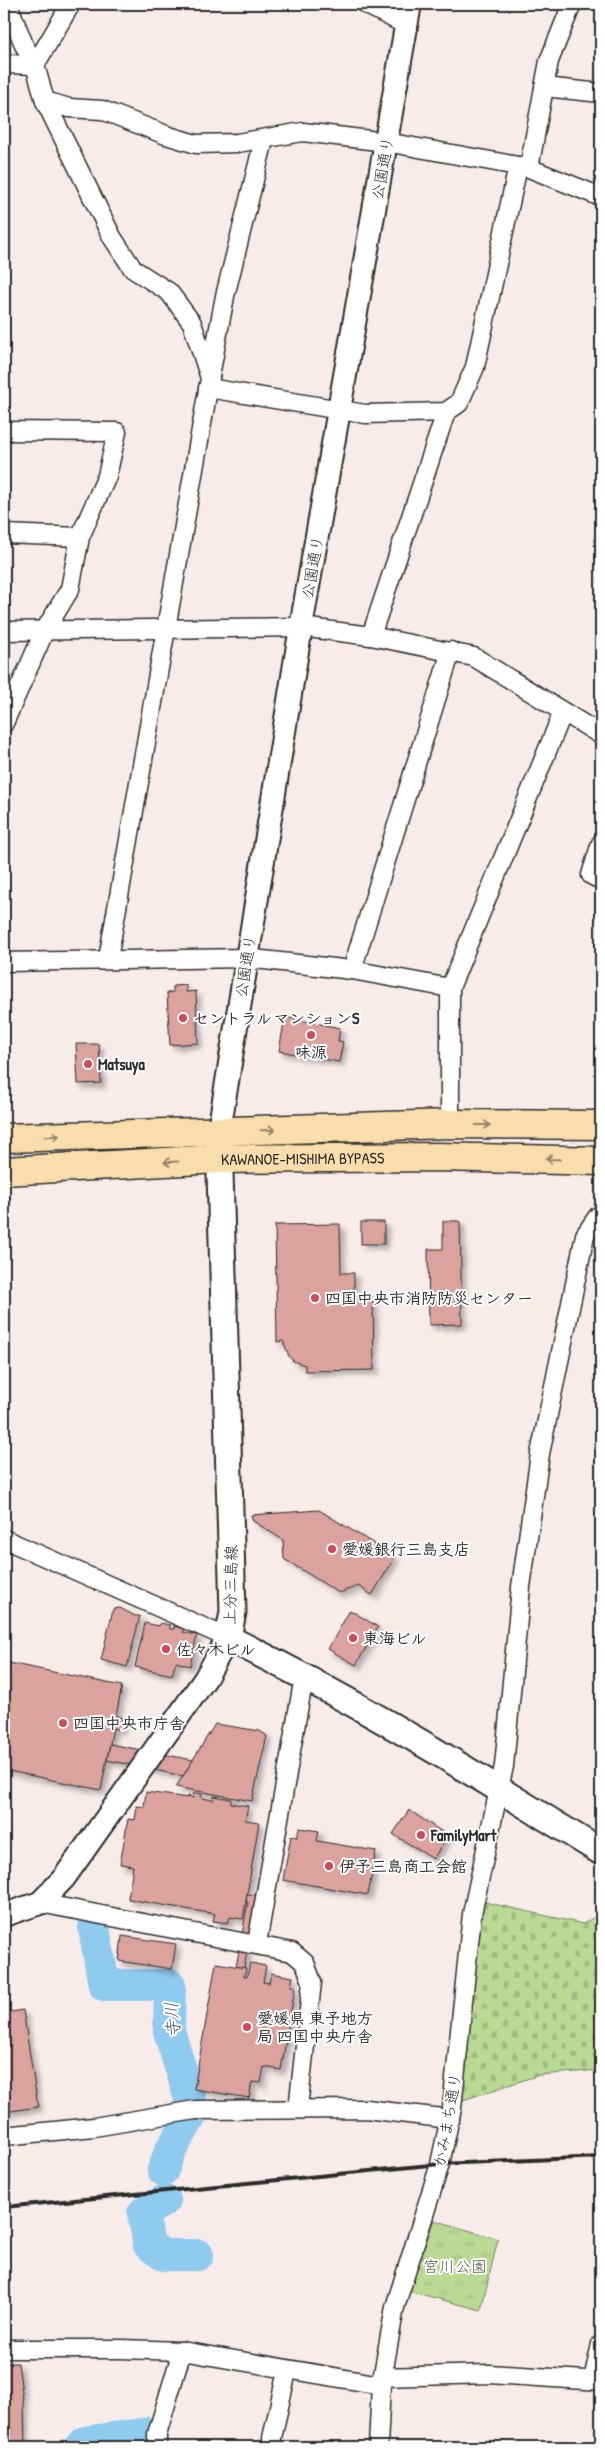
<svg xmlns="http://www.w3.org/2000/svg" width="605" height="2451" font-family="'Patrick Hand','Klee One',sans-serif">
<defs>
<pattern id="grass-tufts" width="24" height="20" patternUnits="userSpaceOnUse" patternTransform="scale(1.25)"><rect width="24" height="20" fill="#b9da93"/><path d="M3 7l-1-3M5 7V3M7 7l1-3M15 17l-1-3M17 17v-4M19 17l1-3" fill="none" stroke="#9fbb7f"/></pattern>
<pattern id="cemetery-stones" width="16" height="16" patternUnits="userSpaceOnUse" patternTransform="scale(1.25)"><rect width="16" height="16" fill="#b9da93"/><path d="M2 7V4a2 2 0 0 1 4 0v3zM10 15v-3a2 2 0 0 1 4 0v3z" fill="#9fbb7f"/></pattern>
<filter id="shadow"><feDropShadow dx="4.5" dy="4.5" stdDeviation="2.5" flood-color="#0004"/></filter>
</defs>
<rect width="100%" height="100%" fill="#f8eceb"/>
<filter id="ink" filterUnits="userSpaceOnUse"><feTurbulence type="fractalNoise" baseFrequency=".02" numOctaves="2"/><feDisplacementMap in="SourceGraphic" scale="10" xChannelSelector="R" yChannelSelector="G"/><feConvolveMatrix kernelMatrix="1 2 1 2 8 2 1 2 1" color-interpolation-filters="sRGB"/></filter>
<g filter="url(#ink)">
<path fill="url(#grass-tufts)" stroke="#72825f" d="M 434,2220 L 498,2239 L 481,2310 L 409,2291 Z"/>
<path fill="url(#cemetery-stones)" stroke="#72825f" d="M 480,1901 L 583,1924 L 601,1913 L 601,2070 L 539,2075 L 460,2101 Z"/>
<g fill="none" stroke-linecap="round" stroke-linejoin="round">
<g stroke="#8fcaef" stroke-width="32">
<path d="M 94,1928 L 104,1985 L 170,1985 L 169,2031 L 191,2102 L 190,2118 L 170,2151 L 163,2170"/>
<path d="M 165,2200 L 143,2213 L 149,2245 L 163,2255 L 198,2255"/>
<path d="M 80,2447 L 84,2442 L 148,2433"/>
</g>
</g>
<g fill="#dca29d" stroke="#2b2b2b" filter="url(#shadow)">
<path d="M 186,985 L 186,992 L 196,991 L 198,1043 L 170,1045 L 167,993 L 173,992 L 173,986 Z"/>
<path d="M 285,1017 L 340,1028 L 338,1041 L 343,1042 L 339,1062 L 279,1051 Z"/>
<path d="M 76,1044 L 99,1044 L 101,1083 L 78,1084 Z"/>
<path d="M 443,1221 L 460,1221 L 462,1324 L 429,1325 L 428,1249 L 443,1249 Z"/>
<rect x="361" y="1222" width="23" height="22"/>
<path d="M 340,1224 L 341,1273 L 354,1273 L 354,1298 L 373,1297 L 374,1370 L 305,1371 L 305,1365 L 293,1361 L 289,1356 L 283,1341 L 277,1342 L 275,1225 Z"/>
<path d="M 319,1510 L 395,1557 L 372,1595 L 358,1586 L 339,1593 L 284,1559 L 283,1540 L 253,1521 L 251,1515 Z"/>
<path d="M 120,1608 L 135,1616 L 140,1616 L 127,1667 L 101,1660 L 113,1609 Z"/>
<path d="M 350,1610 L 378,1627 L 356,1665 L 328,1649 Z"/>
<path d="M 145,1623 L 159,1626 L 160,1623 L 170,1625 L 170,1629 L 174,1629 L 174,1626 L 184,1629 L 183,1632 L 197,1635 L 190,1666 L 176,1662 L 172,1675 L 135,1667 Z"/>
<path d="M 4,1662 L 122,1686 L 116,1716 L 122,1718 L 120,1730 L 113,1728 L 101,1790 L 4,1770 Z"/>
<path d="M 215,1724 L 260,1731 L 267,1736 L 252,1801 L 176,1787 Z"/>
<path d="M 110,1744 L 193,1760 L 183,1776 L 107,1760 Z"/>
<path d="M 146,1792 L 188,1798 L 188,1796 L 193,1798 L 194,1793 L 202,1794 L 201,1798 L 213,1800 L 214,1796 L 231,1799 L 231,1803 L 248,1806 L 245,1820 L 259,1822 L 243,1919 L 230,1917 L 228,1923 L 213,1921 L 215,1914 L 128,1899 L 133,1866 L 120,1864 L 128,1819 L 135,1820 L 137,1806 L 144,1807 Z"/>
<path d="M 409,1810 L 448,1836 L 433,1859 L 393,1834 Z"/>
<path d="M 299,1828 L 319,1831 L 317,1841 L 376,1851 L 368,1895 L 283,1880 L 291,1836 L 297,1837 Z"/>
<path d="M 247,1894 L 257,1895 L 244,1968 L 236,1967 L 248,1902 L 246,1902 Z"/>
<path d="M 122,1936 L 176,1944 L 172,1969 L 119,1961 Z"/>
<path d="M 216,1963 L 246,1968 L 244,1977 L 247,1977 L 250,1963 L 266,1966 L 263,1982 L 269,1983 L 271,1973 L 293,1977 L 291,1986 L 295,1987 L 281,2070 L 264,2067 L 261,2083 L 252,2082 L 249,2098 L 194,2089 Z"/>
<path d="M 23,2010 L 38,2107 L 4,2112 L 4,2013 Z"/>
<path d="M 4,2363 L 18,2363 L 24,2407 L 25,2443 L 4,2443 Z"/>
</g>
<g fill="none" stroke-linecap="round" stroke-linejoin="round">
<defs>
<g id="minor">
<path d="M 8,4 L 24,45 L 35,65 L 45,101 L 112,237 L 133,269 L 169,292 L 192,323 L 210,378 L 108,959"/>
<path d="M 365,4 L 406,25"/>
<path d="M 4,64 L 35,65 L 71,4"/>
<path d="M 544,87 L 601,93"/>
<path d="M 45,101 L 69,108 L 102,110 L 166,135 L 196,144 L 237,143 L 303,132 L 386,142 L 529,168 L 601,197"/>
<path d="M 529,168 L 549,61 L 572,4"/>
<path d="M 210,376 L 225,296 L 264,140"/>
<path d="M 208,388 L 365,414 L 446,412 L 459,403 L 475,367 L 518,166"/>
<path d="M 4,431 L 117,432 L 107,476 L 80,537 L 70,589 L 45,630 L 4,723"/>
<path d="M 4,534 L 80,537"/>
<path d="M 4,631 L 301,627 L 371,636 L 474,657 L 601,735"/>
<path d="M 371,636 L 446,412"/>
<path d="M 601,843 L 591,875 L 601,880"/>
<path d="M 4,962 L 246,958 L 352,970 L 450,988"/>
<path d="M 352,970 L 451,651"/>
<path d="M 450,1124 L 450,988 L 563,712"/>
<path d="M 4,1539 L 228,1638"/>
<path d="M 40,1903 L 292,1952 L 305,1963 L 312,1982 L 298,2109"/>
<path d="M 257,1943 L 304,1677"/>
<path d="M 4,2136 L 94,2127 L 195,2110 L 366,2109 L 450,2119"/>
<path d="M 4,2349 L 120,2349 L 182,2351 L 381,2385"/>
<path d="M 382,2377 L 489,2374 L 601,2381"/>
<path d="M 593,2380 L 601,2344"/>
<path d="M 272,2438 L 287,2371"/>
<path d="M 157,2447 L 157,2434 L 182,2351"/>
<path d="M 378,2447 L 381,2385 L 395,2307 L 440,2164 L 452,2108 L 472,1914 L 504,1766 L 521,1587 L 540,1454 L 585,1235 L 598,1216 L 601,1215"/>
</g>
<g id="tertiary">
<path d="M 219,1131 L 301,627 L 410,4"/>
<path d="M 4,1915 L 40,1903 L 64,1878 L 205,1679 L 228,1638"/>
</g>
<path id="secondary" d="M 219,1139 L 233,1612 L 228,1638 C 357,1701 480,1777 601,1852"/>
<g id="trunk">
<path d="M 4,1138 L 450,1124 L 601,1125"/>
<path id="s1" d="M 4,1171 L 219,1159 L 438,1157 L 601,1161"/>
</g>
</defs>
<use href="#minor" stroke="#2b2b2b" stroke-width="21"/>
<use href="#tertiary" stroke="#2b2b2b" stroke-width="26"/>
<use href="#secondary" stroke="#2b2b2b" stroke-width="29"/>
<use href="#trunk" stroke="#2b2b2b" stroke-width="31"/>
<use href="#minor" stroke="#fff" stroke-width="18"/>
<use href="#tertiary" stroke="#fff" stroke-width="22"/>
<use href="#secondary" stroke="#fff" stroke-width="25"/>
<use href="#trunk" stroke="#f9deab" stroke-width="28"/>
<path stroke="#2b2b2b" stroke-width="4" d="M 4,2207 L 440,2164 L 601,2157"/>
</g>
<defs><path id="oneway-shaft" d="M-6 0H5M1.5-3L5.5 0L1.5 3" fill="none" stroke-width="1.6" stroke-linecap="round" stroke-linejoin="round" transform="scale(1.25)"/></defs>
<g stroke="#92846b">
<use href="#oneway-shaft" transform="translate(483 1125)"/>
<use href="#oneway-shaft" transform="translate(268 1130) rotate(-2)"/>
<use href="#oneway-shaft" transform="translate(52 1136) rotate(-2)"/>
<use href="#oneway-shaft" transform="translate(553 1159) rotate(-179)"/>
<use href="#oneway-shaft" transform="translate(171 1162) rotate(177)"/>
</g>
</g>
<g fill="#d1495b" stroke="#fff" stroke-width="2">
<circle cx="183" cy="1018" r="5"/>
<circle cx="311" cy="1035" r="5"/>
<circle cx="88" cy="1064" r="5"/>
<circle cx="315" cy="1298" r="5"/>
<circle cx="332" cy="1549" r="5"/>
<circle cx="353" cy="1638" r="5"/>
<circle cx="166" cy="1649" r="5"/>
<circle cx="63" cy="1723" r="5"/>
<circle cx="421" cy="1835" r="5"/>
<circle cx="329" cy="1866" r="5"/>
<circle cx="247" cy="2027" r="5"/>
</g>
<g text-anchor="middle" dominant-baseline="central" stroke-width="4" stroke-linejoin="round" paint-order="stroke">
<g font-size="16" fill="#2b2b2b" stroke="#fff">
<text transform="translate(382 168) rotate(-80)">公園通り</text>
<text transform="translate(312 567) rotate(-80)">公園通り</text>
<text transform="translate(245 966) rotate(-81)">公園通り</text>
<text stroke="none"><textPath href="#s1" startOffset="299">KAWANOE-MISHIMA BYPASS</textPath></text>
<text transform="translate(230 1585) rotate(-89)">上分三島線</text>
<text transform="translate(447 2120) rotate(-80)">かみまち通り</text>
</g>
<g font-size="16" font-weight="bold" fill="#2b2b2b" stroke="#fff" text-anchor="start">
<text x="193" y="1018">セントラルマンションS</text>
<text x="311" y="1052" text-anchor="middle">味源</text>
<text x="98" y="1064">Matsuya</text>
<text x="325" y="1298">四国中央市消防防災センター</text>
<text x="342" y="1549">愛媛銀行三島支店</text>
<text x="363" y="1638">東海ビル</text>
<text x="176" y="1649">佐々木ビル</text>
<text x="73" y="1723">四国中央市庁舎</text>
<text x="431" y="1835">FamilyMart</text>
<text x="339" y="1866">伊予三島商工会館</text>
<text x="257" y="2018">愛媛県 東予地方<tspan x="257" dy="18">局 四国中央庁舎</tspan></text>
</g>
<g font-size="16" fill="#56604a" stroke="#fff">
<text x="455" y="2266">宮川公園</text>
</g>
<g font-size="18" font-style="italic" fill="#495b66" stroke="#fff">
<text transform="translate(172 2020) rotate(-94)">寺川</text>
</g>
</g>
<rect width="605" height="2451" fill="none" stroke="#fff" stroke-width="20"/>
<rect x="10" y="10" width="585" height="2431" fill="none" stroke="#2b2b2b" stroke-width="2" filter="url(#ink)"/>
</svg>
